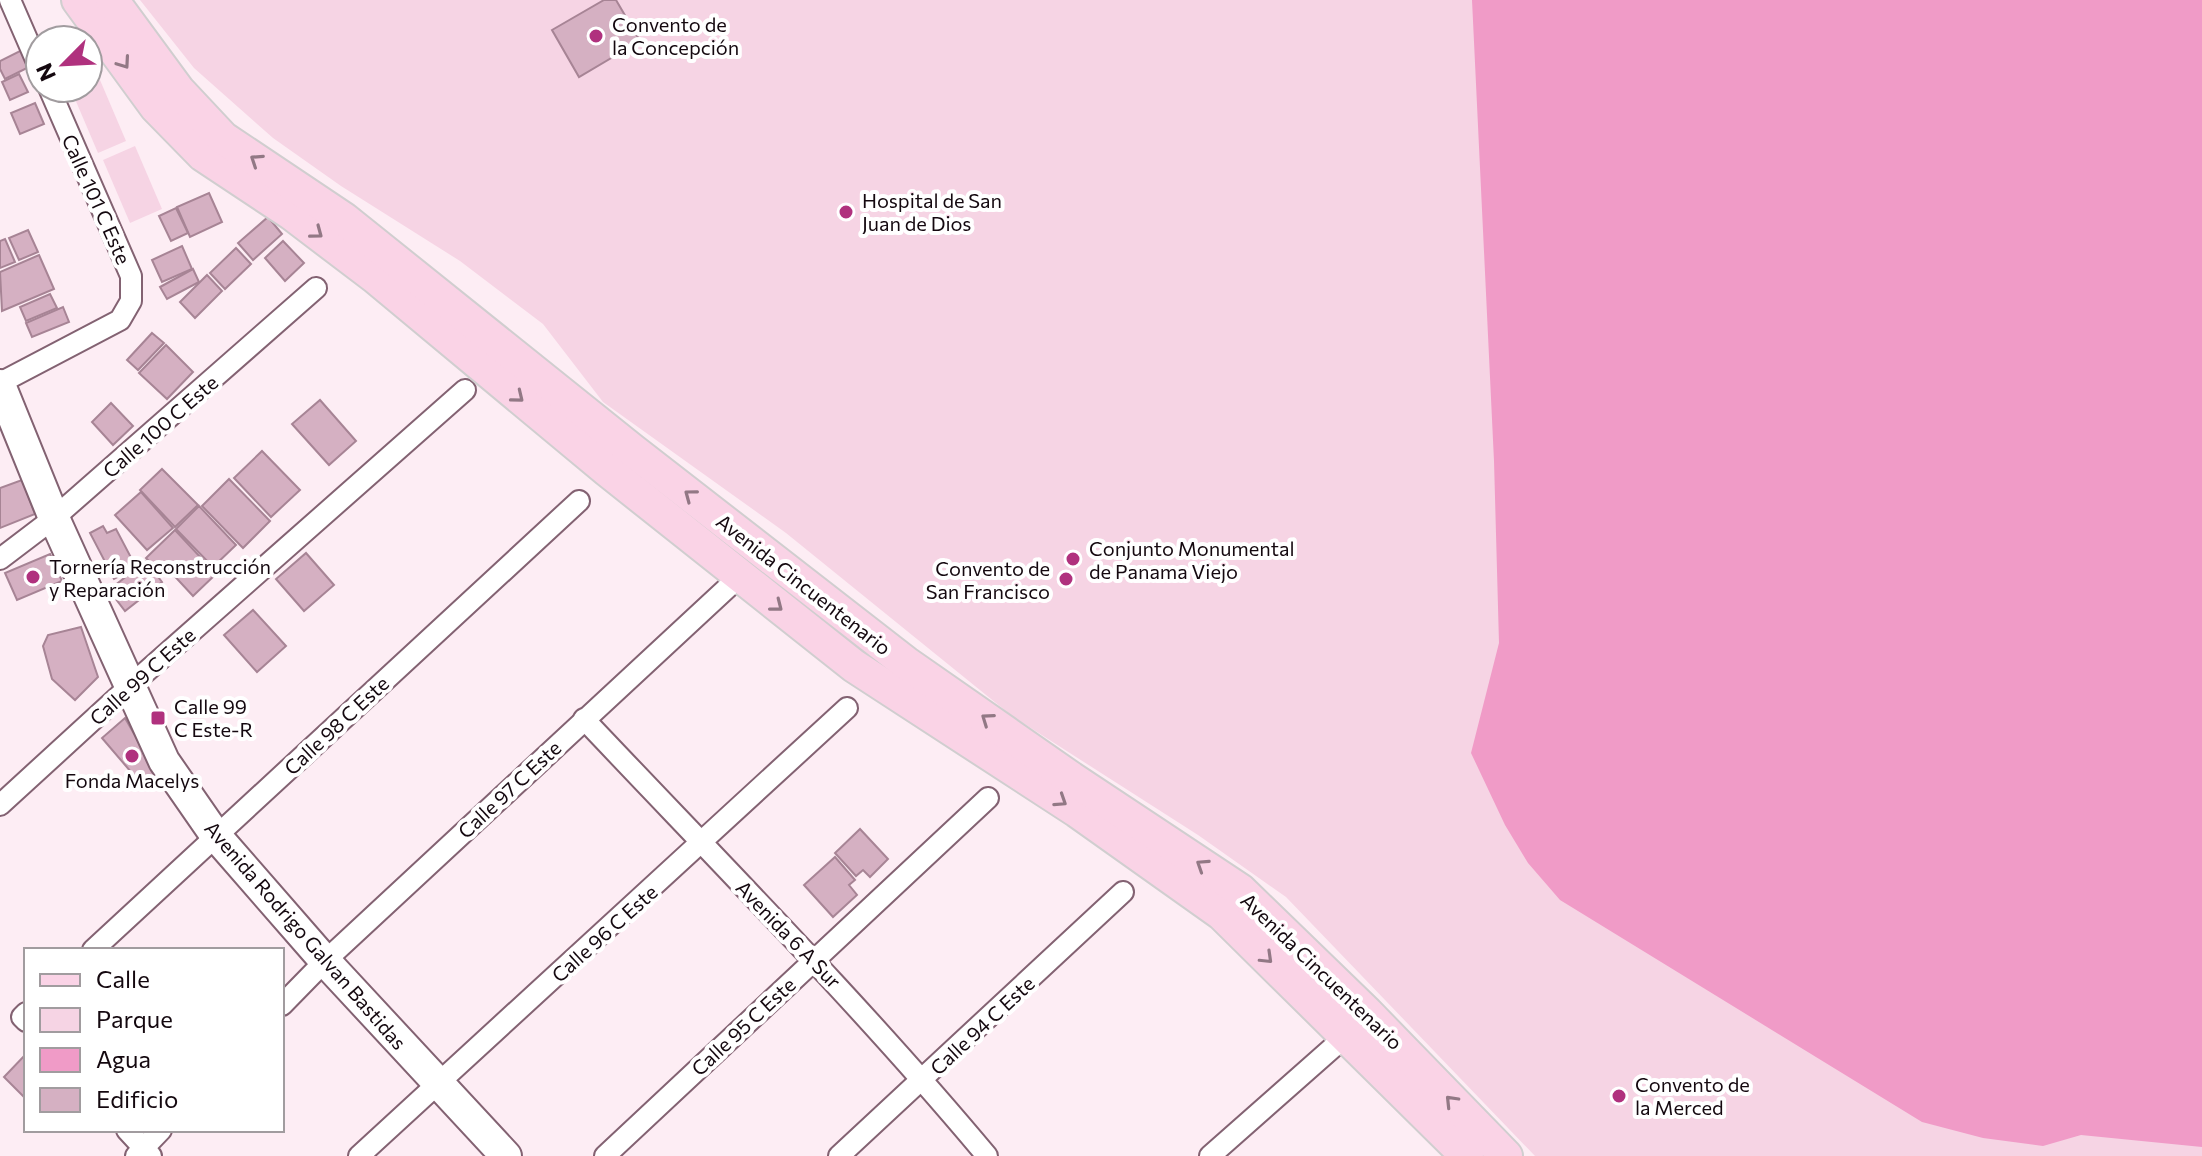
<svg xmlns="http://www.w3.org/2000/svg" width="2202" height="1156" font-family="Commissioner,sans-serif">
<rect width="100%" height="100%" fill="#fdedf4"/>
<g fill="#f6d4e4">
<path d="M 140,0 L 2202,0 L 2202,1156 L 1535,1156 L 1286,897 L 1198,835 L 1012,716 L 786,533 L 603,402 L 543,324 L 460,261 L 341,186 L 273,138 L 194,68 Z"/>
<path d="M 100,80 L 126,141 L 98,153 L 72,92 L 88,88 L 88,85 Z"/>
<path d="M 135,146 L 162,209 L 130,223 L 103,160 Z"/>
</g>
<path fill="#f09bc7" d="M 1472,0 L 2202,0 L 2202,1147 L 2081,1135 L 2043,1146 L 1983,1138 L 1922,1122 L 1560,900 L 1528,863 L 1505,825 L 1471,753 L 1499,643 L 1494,461 Z"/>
<g fill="#d5b0c2" stroke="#a78495" stroke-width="2">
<path d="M 604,0 L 616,0 L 640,41 L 579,77 L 552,30 Z"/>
<path d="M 22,50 L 31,66 L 5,79 L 0,69 L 0,61 Z"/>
<path d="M 19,74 L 28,92 L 10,100 L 2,82 Z"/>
<path d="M 35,103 L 44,124 L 20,134 L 11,113 Z"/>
<path d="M 209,193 L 222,222 L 190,237 L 177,207 Z"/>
<path d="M 176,208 L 188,233 L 171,241 L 159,216 Z"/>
<path d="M 268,217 L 282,234 L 253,260 L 238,243 Z"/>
<path d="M 28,230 L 38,252 L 19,260 L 9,238 Z"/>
<path d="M 5,239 L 15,262 L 0,268 L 0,241 Z"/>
<path d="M 283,241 L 304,263 L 285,281 L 265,258 Z"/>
<path d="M 182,246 L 192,269 L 162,282 L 152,260 Z"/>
<path d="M 236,248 L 251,264 L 225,289 L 210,273 Z"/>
<path d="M 39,255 L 54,289 L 2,311 L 0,272 Z"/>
<path d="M 193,269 L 199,282 L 167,299 L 160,287 Z"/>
<path d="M 207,275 L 222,291 L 195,318 L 180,302 Z"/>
<path d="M 50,294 L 57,308 L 26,321 L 20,307 Z"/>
<path d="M 63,307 L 69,322 L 32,337 L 26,323 Z"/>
<path d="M 152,333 L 164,343 L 138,370 L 127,360 Z"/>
<path d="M 166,345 L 193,372 L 167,399 L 139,373 Z"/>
<path d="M 320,400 L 356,441 L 329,465 L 292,424 Z"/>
<path d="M 111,403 L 133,426 L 113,445 L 92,422 Z"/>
<path d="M 262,451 L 300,490 L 271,517 L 234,478 Z"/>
<path d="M 162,469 L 198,505 L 175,527 L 140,490 Z"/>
<path d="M 229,479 L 270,521 L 243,548 L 202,506 Z"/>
<path d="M 22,480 L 35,514 L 0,528 L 0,488 Z"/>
<path d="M 141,492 L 173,528 L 147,550 L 115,515 Z"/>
<path d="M 199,506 L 236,545 L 213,567 L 176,529 Z"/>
<path d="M 103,526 L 107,533 L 116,529 L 136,567 L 114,579 L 90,533 Z"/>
<path d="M 175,530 L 216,574 L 193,596 L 168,569 L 162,575 L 146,558 Z"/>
<path d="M 306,553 L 334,585 L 304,611 L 276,579 Z"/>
<path d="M 50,554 L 62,581 L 17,600 L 5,573 Z"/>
<path d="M 146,561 L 162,582 L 125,611 L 109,590 Z"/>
<path d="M 253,610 L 286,646 L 257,672 L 224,635 Z"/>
<path d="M 81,627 L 98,677 L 75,700 L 52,679 L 43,646 L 48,635 Z"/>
<path d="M 125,718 L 157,774 L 143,786 L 102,738 Z"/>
<path d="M 860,829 L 888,859 L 870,877 L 863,870 L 856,876 L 835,853 Z"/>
<path d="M 835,857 L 855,880 L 849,885 L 857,895 L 833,917 L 804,885 Z"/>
<path d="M 26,1054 L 26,1096 L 25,1098 L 4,1077 Z"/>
</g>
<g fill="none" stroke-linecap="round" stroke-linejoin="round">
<defs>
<g id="street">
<path d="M 10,0 L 40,69"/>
<path d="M 0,383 L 120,320 L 131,301 L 131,276 L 49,88"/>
<path d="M 0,559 L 54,518 L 316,288"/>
<path d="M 584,719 C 720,863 860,1004 987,1156"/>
<path d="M 0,805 L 131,685 L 465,390"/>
<path d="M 93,950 L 579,501"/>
<path d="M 282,1005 L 325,961 L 739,577"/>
<path d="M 26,1013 L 22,1017 L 26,1021"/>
<path d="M 127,1130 L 151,1156"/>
<path d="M 136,1156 L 161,1130"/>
<path d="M 359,1156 L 847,708"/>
<path d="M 605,1156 L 988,798"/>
<path d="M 839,1156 L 1123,892"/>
<path d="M 1210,1156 L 1347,1035"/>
</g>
<path id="secondary" d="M 0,385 L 54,518 L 164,761 L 216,836 L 325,961 L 506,1156"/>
<g id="primary">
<path d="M 78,0 L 156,107 L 203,155 L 292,214 L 375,277 L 607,470 L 854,666 L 1077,811 L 1222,914 L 1467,1156"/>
<path d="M 112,0 L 178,90 L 223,138 L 344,219 L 632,450 L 906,663 L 1071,778 L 1240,890 L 1367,1013 L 1506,1156"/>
</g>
</defs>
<use href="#street" stroke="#836272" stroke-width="24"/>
<use href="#secondary" stroke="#836272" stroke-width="34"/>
<use href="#primary" stroke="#d0cecf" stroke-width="36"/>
<use href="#street" stroke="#fff" stroke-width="20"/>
<use href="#secondary" stroke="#fff" stroke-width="30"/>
<use href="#primary" stroke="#fad3e6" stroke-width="32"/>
</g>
<defs><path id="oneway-chevron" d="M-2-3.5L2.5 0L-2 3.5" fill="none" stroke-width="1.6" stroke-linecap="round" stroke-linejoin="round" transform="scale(2)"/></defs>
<g stroke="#927885">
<use href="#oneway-chevron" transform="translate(124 63) rotate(55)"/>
<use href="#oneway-chevron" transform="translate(256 160) rotate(-146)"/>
<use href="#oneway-chevron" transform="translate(317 233) rotate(37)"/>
<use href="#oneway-chevron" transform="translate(518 397) rotate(39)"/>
<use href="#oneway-chevron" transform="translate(690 495) rotate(-143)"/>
<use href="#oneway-chevron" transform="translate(777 606) rotate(38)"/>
<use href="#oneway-chevron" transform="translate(987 719) rotate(-145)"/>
<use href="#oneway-chevron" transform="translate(1061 801) rotate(33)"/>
<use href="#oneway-chevron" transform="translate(1202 865) rotate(-147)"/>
<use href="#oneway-chevron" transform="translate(1267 958) rotate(44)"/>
<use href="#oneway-chevron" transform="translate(1451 1101) rotate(-134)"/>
</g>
<g fill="#b0317e" stroke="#fff" stroke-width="3">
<circle cx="596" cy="36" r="8"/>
<circle cx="846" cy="212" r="8"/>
<circle cx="1073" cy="559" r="8"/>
<circle cx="33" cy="577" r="8"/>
<circle cx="1066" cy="579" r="8"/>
<rect x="150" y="710" width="16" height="16" rx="4"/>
<circle cx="132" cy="756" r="8"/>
<circle cx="1619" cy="1096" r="8"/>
</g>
<g text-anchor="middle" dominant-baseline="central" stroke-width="8" stroke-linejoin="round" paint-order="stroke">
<g font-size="20" fill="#14080f" stroke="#fff" text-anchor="start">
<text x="612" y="24">Convento de<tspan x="612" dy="23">la Concepción</tspan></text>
<text x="862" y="200">Hospital de San<tspan x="862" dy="23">Juan de Dios</tspan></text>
<text x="1089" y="548">Conjunto Monumental<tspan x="1089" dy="23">de Panama Viejo</tspan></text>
<text x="49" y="566">Tornería Reconstrucción<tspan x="49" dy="23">y Reparación</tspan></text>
<text x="1050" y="568" text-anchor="end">Convento de<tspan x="1050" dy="23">San Francisco</tspan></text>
<text x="174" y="706">Calle 99<tspan x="174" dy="23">C Este-R</tspan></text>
<text x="132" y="780" text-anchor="middle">Fonda Macelys</text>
<text x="1635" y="1084">Convento de<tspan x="1635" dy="23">la Merced</tspan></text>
</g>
<g font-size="20" fill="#14080f" stroke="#fff">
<text transform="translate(97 199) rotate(66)">Calle 101 C Este</text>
<text transform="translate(160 426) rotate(-41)">Calle 100 C Este</text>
<text transform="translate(804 584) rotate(38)">Avenida Cincuentenario</text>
<text transform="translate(142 676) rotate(-42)">Calle 99 C Este</text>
<text transform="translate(336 725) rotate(-43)">Calle 98 C Este</text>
<text transform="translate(509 789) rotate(-43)">Calle 97 C Este</text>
<text transform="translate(604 933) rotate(-42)">Calle 96 C Este</text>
<text transform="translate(789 934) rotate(46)">Avenida 6 A Sur</text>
<text transform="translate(306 935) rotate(49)">Avenida Rodrigo Galvan Bastidas</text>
<text transform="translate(1322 971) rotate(44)">Avenida Cincuentenario</text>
<text transform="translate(982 1025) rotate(-43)">Calle 94 C Este</text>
<text transform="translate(743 1026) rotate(-43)">Calle 95 C Este</text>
</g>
</g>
<rect x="24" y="948" width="260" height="184" fill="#ffffff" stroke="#a19c9f" stroke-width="2"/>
<rect x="40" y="974" width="40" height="12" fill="#fad3e6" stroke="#a19c9f" stroke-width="2"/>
<text x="96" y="988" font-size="24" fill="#14080f">Calle</text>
<rect x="40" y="1008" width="40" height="24" fill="#f6d4e4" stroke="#a19c9f" stroke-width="2"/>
<text x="96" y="1028" font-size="24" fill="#14080f">Parque</text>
<rect x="40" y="1048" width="40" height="24" fill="#f09bc7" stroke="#a19c9f" stroke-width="2"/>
<text x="96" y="1068" font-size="24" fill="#14080f">Agua</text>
<rect x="40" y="1088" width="40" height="24" fill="#d5b0c2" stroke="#a19c9f" stroke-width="2"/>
<text x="96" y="1108" font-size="24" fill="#14080f">Edificio</text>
<g transform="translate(64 64) rotate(246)"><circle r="38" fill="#ffffff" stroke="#a19c9f" stroke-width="2"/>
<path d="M0-6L14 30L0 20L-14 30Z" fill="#b0317e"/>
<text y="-12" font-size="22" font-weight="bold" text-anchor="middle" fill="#14080f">N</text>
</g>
</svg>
